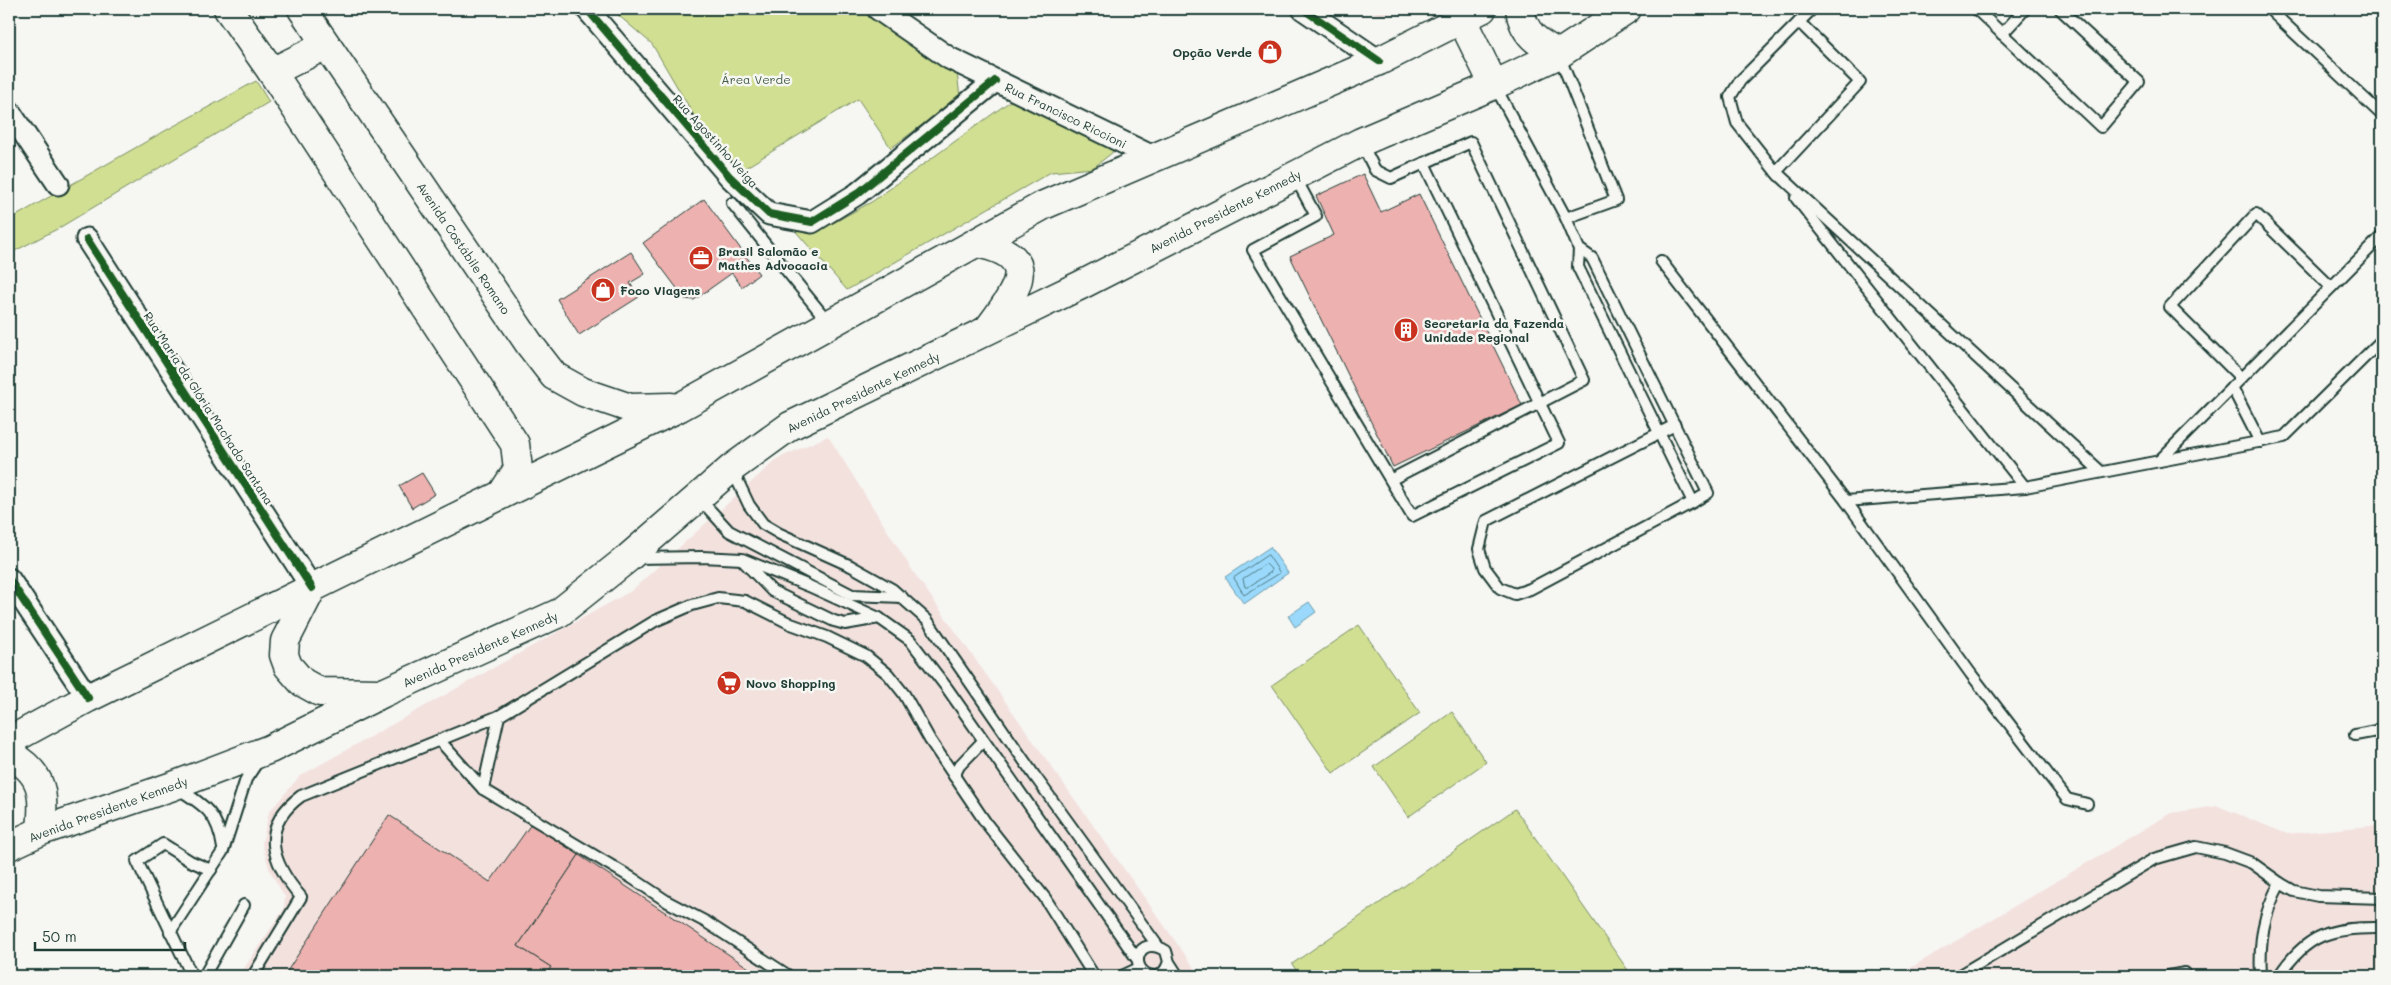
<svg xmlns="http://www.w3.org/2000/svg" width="2391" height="985" font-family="Mali,sans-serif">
<rect width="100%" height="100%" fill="#f6f6f2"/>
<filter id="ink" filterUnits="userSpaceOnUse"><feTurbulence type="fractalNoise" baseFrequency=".02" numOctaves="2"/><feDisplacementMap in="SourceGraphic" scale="10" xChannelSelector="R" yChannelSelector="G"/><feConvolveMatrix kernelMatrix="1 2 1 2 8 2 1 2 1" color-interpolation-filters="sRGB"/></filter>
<g filter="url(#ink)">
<g fill="#f3e1de">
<path d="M 1362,9 L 1405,9 L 1382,15 Z"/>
<path d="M 828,436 L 914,573 L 1200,976 L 239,976 L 284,909 L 285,897 L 270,871 L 262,844 L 269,812 L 300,776 L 631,591 L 777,459 Z"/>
<path d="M 2218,806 L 2287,834 L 2382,825 L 2382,976 L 1897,976 L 2171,813 Z"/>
</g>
<g fill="#d0df92" stroke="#788e63">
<path d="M 611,9 L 880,9 L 956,64 L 960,97 L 891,148 L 858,99 L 730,177 L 652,44 Z"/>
<path d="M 256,81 L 269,102 L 59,228 L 9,254 L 9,220 L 163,132 Z"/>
<path d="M 1020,94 L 1109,134 L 1113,152 L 1093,168 L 1051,172 L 847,290 L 791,226 L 810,229 L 835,222 L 873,201 Z"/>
<path d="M 1359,625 L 1420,713 L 1333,773 L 1272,685 Z"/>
<path d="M 1452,712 L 1486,762 L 1408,817 L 1374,767 Z"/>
<path d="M 1515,809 L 1632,976 L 1300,976 L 1292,964 Z"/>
</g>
<g fill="#9ad9fb" stroke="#699bab">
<path d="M 1270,547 L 1288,573 L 1244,604 L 1225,577 Z"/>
<path d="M 1309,602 L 1316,612 L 1295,627 L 1288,616 Z"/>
</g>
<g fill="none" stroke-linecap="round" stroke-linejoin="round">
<g stroke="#507b84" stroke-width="1">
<path d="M 1268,555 L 1280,573 L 1244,595 L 1234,578 Z"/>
<path d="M 1266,564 L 1271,569 L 1271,572 L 1248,587 L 1245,587 L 1243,579 Z"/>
</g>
</g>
<g fill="#edb1b0" stroke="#1f3d34">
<path d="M 1363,174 L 1381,212 L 1419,194 L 1522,405 L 1393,467 L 1290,256 L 1334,235 L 1316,196 Z"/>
<path d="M 704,199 L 759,274 L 742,287 L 732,273 L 694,300 L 685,299 L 643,243 Z"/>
<path d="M 631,252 L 645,274 L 630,283 L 639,297 L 579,335 L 557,299 Z"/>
<path d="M 422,473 L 435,494 L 412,508 L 399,486 Z"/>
<path d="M 389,815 L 490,882 L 531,824 L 579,855 L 518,946 L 551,967 L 545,976 L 284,976 Z"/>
<path d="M 579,855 L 761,976 L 545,976 L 551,967 L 518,946 Z"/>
</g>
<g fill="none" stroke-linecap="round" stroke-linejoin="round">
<defs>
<g id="lane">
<path d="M 1976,9 L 2101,127 L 2139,82 L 2060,9"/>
<path d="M 2269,9 L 2382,115"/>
<path d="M 1799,22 L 1860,82 L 1776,172 L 2101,472"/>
<path d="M 2002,34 L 2025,9"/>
<path d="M 1495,86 L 1566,218 L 1616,200 L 1559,55"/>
<path d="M 1361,142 L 1375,170 L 1391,178 L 1471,142 L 1584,380 L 1392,479"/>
<path d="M 1779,176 L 1737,123 L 1730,97 L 1740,81 L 1812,9"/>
<path d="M 1295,177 L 1316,216 L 1253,250 L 1412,516 L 1559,443 L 1424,163"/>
<path d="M 1796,198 L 2025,487"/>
<path d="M 732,203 L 829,323"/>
<path d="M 1566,218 L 1579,249 L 1578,267 L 1693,502 L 1708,493 L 1592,258 L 1579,249"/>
<path d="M 1661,261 L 1846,501 L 2025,487 L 2284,437 L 2382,340"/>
<path d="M 2241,378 L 2170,307 L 2256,214 L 2331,287"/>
<path d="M 2232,387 L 2260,442"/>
<path d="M 1675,425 L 1486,521 L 1479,549 L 1485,568 L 1500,588 L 1515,594 L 1530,589 L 1693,502"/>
<path d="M 2159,461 L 2382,236"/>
<path d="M 732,469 L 749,505 L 763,524 L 780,534 L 851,566 L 892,589 L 927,620 L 1034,775 L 1157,945"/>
<path d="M 698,497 L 729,531 L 852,595 L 902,597"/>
<path d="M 1846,501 L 1971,674 L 2067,799 L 2087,804"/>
<path d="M 636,558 L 702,557 L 742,559 L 809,586 L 879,618 L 910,640 L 947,688 L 1137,959"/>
<path d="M 744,562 L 772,591 L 834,621 L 845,624 L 879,618"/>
<path d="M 2355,735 L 2382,730"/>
<path d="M 440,741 L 483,789 L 632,878 L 668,902 L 706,922 L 789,976"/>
<path d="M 954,776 L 959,766 L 983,741"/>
<path d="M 177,788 C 204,805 218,813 223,848"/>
<path d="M 483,789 L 499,716"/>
<path d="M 170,932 L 223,851 L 246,779 L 258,761"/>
<path d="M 1169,962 C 1166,970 1162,977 1153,976 C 1127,972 1137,932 1166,951 L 1169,962 L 1178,976"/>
<path d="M 192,976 L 137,861 L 163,844 L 190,861 L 211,870"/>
<path d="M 204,976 L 244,905"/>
<path d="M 253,976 L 301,897 C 271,862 259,827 301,796 L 499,716 L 655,621 L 692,605 L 718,598 L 745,601 L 791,624 L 827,637 L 866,656 L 888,674 L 904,694 L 930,740 L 986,823 L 1045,898 L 1094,976"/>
<path d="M 1122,976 L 1139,968"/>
<path d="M 1958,976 L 2154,859 L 2196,847 L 2225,853 L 2252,863 L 2280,883 L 2294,891 L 2318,896 L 2382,898"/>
<path d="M 2168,976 L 2185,973 L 2185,976"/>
<path d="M 2261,976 C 2259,942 2263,914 2280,883"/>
<path d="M 2279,976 C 2307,933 2333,927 2382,928"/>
</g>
<g id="street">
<path d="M 587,9 L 730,177 L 769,214 L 812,222 L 857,194 L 995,81"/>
<path d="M 878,9 L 949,58 L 1153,157"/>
<path d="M 1303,9 L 1379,61"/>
<path d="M 9,111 L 58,184"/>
<path d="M 87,239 L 312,588"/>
<path d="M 9,579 L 88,698"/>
</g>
<g id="secondary">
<path d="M 228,9 L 272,72 L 515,444 L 518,469 L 502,494"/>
<path d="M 302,9 L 530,345 L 554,376 L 583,392 L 630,408 L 671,407"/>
<path d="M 1520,9 C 1523,34 1538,43 1559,54"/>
<path d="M 1462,20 L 1494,85"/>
<path d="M 272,72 L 326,45"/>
<path d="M 976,243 C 1044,256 1017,290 989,328"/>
<path d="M 312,588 L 285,641 L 284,655 L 288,666 L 302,682 L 320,692 L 379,693"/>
<path d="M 9,741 L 88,698 L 680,407 L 1044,205 L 1379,61 L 1482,9"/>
<path d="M 9,754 C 45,774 44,794 41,831"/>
<path d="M 9,846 L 41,831 L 173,786 L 270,749 L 383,693 L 559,613 L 628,558 L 732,468 L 790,426 L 1083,284 L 1361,142 L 1494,85 L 1559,54 L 1627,9"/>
</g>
</defs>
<use href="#lane" stroke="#1f3d34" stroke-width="14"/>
<use href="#street" stroke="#1f3d34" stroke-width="25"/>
<use href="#secondary" stroke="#1f3d34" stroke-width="31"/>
<use href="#lane" stroke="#f6f6f2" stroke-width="10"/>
<use href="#street" stroke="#f6f6f2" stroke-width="21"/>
<use href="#secondary" stroke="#f6f6f2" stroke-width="28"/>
<defs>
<g id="cycleway">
<path d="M 587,9 L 730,177 L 769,214 L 812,222 L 857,194 L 995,81"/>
<path d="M 1303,9 L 1379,61"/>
<path d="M 87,239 L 312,588"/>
<path d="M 9,579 L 88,698"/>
</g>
</defs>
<use href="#cycleway" stroke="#f6f6f2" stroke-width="11"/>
<use href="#cycleway" stroke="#1b5e20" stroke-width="8"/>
</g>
</g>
<defs>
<symbol id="shop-disc" viewBox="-11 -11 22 22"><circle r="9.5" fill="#c8321e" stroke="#f6f6f2"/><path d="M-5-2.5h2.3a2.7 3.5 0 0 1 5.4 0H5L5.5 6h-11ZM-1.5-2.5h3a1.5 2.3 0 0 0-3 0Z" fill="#fff"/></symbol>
<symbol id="office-disc" viewBox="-11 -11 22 22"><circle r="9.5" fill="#c8321e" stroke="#f6f6f2"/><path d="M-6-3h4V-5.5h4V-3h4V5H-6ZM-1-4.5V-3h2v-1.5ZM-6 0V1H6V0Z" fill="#fff"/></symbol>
<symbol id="building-disc" viewBox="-11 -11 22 22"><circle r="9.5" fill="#c8321e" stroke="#f6f6f2"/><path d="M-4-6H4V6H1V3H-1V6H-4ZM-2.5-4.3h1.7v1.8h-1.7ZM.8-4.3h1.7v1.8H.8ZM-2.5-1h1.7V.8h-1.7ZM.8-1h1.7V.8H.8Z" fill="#fff"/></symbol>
<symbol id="supermarket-disc" viewBox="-11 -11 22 22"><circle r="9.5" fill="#c8321e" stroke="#f6f6f2"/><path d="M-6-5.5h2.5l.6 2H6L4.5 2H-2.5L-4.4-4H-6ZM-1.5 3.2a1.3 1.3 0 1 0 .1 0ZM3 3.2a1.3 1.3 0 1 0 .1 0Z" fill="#fff"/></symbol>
</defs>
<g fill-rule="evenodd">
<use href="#shop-disc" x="1256" y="38" width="28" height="28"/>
<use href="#office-disc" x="687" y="244" width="28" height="28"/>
<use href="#shop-disc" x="589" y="276" width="28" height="28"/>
<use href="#building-disc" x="1392" y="316" width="28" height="28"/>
<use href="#supermarket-disc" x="715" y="669" width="28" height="28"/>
</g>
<g text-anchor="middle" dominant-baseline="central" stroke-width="5" stroke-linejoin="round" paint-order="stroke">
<g font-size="12" font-weight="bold" fill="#1f3d34" stroke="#f6f6f2" text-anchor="start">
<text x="1252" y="52" text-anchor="end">Opção Verde</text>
<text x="718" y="251">Brasil Salomão e<tspan x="718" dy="14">Mathes Advocacia</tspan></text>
<text x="620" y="290">Foco Viagens</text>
<text x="1424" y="323">Secretaria da Fazenda<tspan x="1424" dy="14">Unidade Regional</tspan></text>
<text x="746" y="683">Novo Shopping</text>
</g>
<g font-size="12" fill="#425d47" stroke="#f6f6f2">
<text x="756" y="79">Área Verde</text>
</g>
<g font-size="12" fill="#1f3d34" stroke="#f6f6f2">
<text transform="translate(1066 115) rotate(26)">Rua Francisco Riccioni</text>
<text transform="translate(716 141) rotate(48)">Rua Agostinho Veiga</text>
<text transform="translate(1225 211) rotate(-27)">Avenida Presidente Kennedy</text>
<text transform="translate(464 248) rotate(56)">Avenida Costábile Romano</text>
<text transform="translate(863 392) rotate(-26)">Avenida Presidente Kennedy</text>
<text transform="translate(209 408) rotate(57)">Rua Maria da Glória Machado Santana</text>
<text transform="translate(480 649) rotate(-24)">Avenida Presidente Kennedy</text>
<text transform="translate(108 809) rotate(-20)">Avenida Presidente Kennedy</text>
</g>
</g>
<rect width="2391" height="985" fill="none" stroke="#f6f6f2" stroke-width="30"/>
<rect x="15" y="15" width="2361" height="955" fill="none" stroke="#1f3d34" stroke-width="2" filter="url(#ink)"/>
<path d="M35 942v8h150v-8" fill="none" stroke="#1f3d34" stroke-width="2.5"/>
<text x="42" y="942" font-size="15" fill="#1f3d34" stroke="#f6f6f2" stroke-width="4" paint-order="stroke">50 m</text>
</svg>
